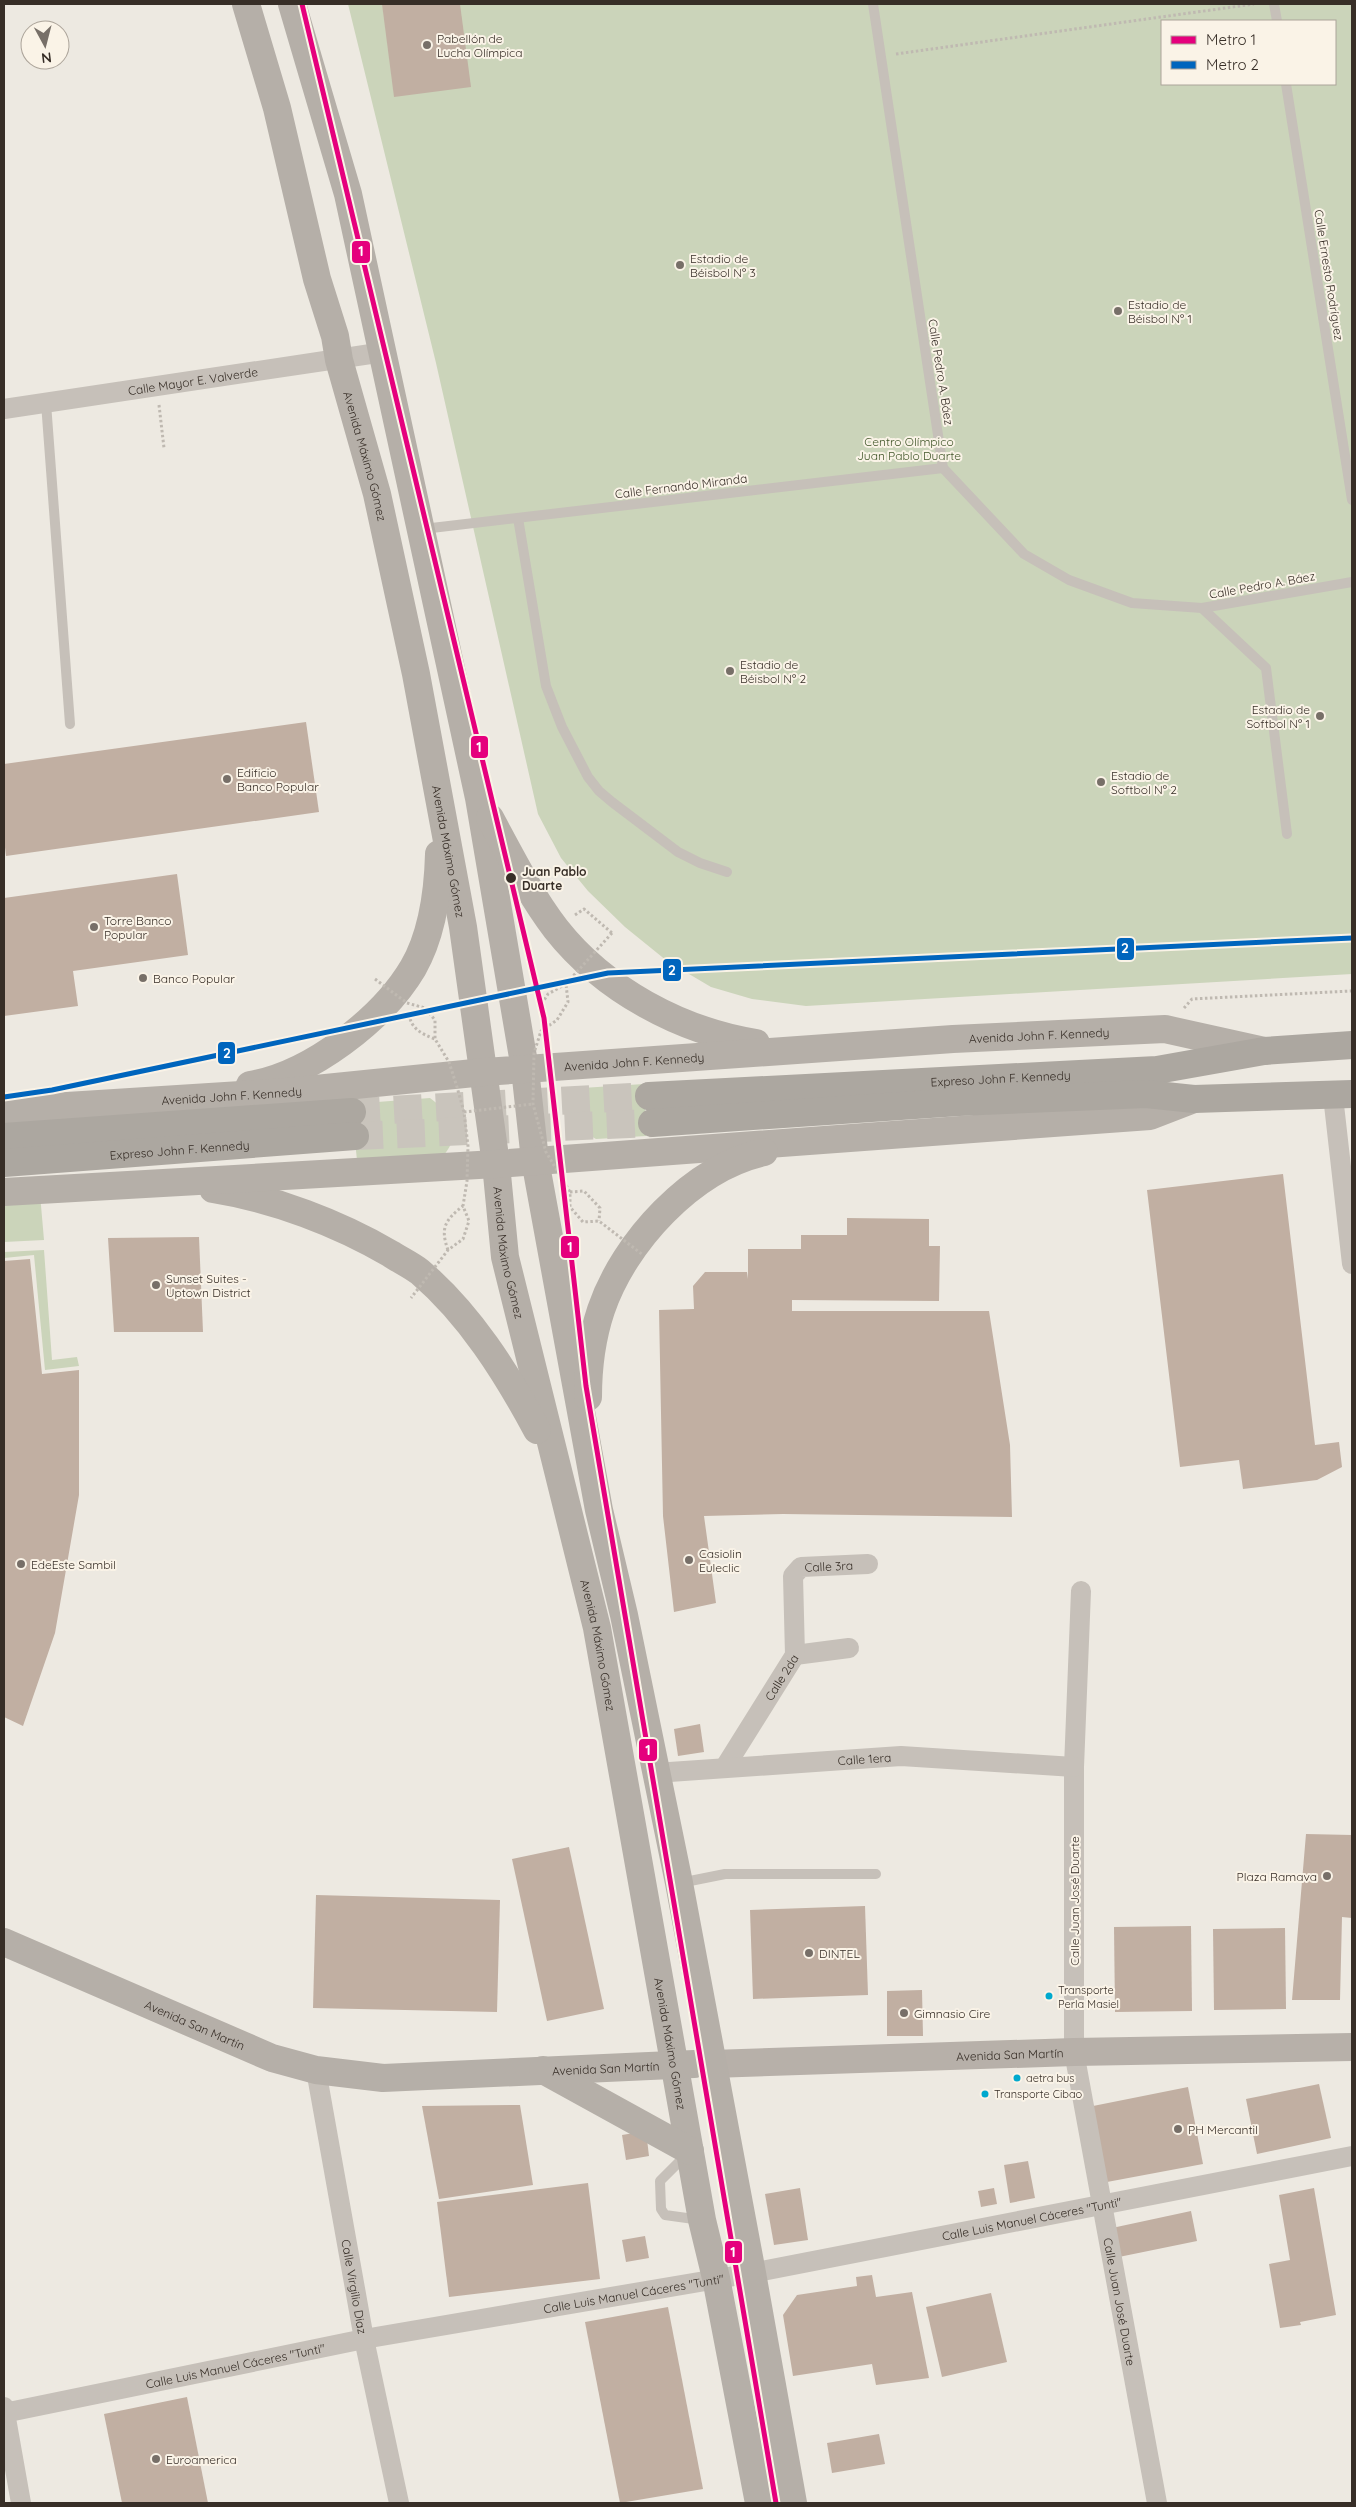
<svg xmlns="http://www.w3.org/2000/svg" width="1356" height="2507" font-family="Quicksand,sans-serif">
<rect width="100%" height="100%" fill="#ede9e1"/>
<g fill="#cbd4ba" fill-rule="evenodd">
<path d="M 348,4 L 1352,4 L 1352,974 L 806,1006 L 752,999 L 711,987 L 667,961 L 625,927 L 588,891 L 561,858 L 538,814 L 436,363 ZM 1162,21 L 1335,21 L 1335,84 L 1162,84 Z"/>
<path d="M 644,1084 L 646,1136 L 596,1139 L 577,1128 L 574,1106 L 582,1088 Z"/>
<path d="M 430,1098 C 453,1115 464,1129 444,1155 L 357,1160 L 351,1104 Z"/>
<path d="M 40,1194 L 44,1240 L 4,1242 L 4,1197 Z"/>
<path d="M 44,1250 L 52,1360 L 77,1357 L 79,1366 L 45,1370 L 34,1255 L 4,1258 L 4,1252 Z"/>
</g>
<g fill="#c1afa2">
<path d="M 382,4 L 460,4 L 471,87 L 394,97 Z"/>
<path d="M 306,722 L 319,812 L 6,856 L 4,839 L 4,764 Z"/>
<path d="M 177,874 L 188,955 L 73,971 L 78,1006 L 4,1016 L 4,898 Z"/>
<path d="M 1283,1174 L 1315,1445 L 1339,1442 L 1342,1467 L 1317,1480 L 1243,1489 L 1239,1460 L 1180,1467 L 1147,1190 Z"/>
<path d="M 847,1218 L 929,1219 L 929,1246 L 940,1246 L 939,1301 L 792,1300 L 792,1311 L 989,1311 L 1010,1445 L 1012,1517 L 783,1514 L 704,1516 L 716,1603 L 674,1612 L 663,1516 L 659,1310 L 694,1309 L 693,1286 L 705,1272 L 747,1272 L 748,1279 L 748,1249 L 801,1249 L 801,1235 L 847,1235 Z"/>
<path d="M 199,1237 L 203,1332 L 114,1332 L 108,1238 Z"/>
<path d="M 30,1259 L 42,1374 L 79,1370 L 79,1495 L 55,1633 L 23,1726 L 4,1717 L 4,1261 Z"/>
<path d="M 700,1724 L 704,1752 L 678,1756 L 674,1729 Z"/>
<path d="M 1306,1834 L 1352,1835 L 1352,1918 L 1342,1917 L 1340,2000 L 1292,2000 Z"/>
<path d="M 569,1847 L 604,2009 L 547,2021 L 512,1859 Z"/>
<path d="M 316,1895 L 500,1900 L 497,2012 L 313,2008 Z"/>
<path d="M 865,1906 L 868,1995 L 753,1999 L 750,1910 Z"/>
<path d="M 1191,1926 L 1192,2011 L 1115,2012 L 1114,1927 Z"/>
<path d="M 1285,1928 L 1286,2009 L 1214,2010 L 1213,1929 Z"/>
<path d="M 922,1990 L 923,2036 L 887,2036 L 887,1991 Z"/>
<path d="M 1319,2084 L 1331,2138 L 1257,2154 L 1246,2099 Z"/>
<path d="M 1188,2087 L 1203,2164 L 1107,2182 L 1093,2106 Z"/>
<path d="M 520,2105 L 533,2185 L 439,2199 L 422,2106 Z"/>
<path d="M 646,2131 L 649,2156 L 626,2160 L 622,2135 Z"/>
<path d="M 1028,2161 L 1035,2198 L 1010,2203 L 1004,2165 Z"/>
<path d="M 588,2183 L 600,2279 L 449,2297 L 437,2202 Z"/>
<path d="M 800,2188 L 808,2240 L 774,2245 L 765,2194 Z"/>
<path d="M 994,2188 L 997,2204 L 981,2207 L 978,2191 Z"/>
<path d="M 1314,2188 L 1336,2315 L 1300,2322 L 1301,2325 L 1280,2328 L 1269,2264 L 1290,2260 L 1279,2195 Z"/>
<path d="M 1191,2211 L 1197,2241 L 1114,2258 L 1112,2228 Z"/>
<path d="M 645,2236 L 649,2258 L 626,2262 L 622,2240 Z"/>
<path d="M 872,2275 L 876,2297 L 912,2292 L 929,2378 L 876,2385 L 872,2364 L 793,2376 L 783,2315 L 797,2295 L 857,2286 L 856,2277 Z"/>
<path d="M 991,2293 L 1007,2362 L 942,2377 L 926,2307 Z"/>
<path d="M 668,2307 L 703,2489 L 620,2503 L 585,2322 Z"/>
<path d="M 187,2397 L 208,2503 L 122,2503 L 104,2414 Z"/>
<path d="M 879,2434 L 885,2464 L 832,2473 L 827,2443 Z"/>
</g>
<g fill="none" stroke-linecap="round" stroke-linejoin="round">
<g stroke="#c9c4bc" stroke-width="28" stroke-dasharray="28 14" stroke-linecap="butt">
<path d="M 352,1112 L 649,1096"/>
<path d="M 355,1136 L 652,1123"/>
</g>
<g stroke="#bfb9b1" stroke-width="3" stroke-dasharray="2.5 2.5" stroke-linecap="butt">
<path d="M 896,54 L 1254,4"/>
<path d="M 159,405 L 164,448"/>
<path d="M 575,915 L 584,909 L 612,933"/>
<path d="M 539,1008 L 548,994 L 566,984"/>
<path d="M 1184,1008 L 1192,999 L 1352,991"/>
<path d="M 409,1014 C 411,1029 422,1034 435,1039"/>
<path d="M 570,1192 L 584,1191 L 600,1208 L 599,1221"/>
<path d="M 448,1250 C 440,1228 445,1220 463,1206"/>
</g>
<g stroke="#c6c0b9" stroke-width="10">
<path d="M 873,4 L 943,468 L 1024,554 L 1069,580 L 1132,603 L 1202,608 L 1352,582"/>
<path d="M 1274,4 L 1277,21"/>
<path d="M 1286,84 L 1352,500"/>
<path d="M 46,403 L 70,724"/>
<path d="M 518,518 L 546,686 L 562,727 L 588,777 L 599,791 L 612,802 L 678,852 L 700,863 L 727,872"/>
<path d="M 423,529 L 943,468"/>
<path d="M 1202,608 L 1266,668 L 1287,834"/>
<path d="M 680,1883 L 725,1874 L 876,1874"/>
<path d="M 687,2154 L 660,2181 L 661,2209 L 665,2215 L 701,2220"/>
</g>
<g stroke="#c6c0b9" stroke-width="20">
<path id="s1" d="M 4,409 L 384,352"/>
<path d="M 1333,1096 L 1352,1264"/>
<path id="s2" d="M 1081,1591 L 1074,1767 L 1074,2052 L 1157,2503"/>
<path d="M 795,1655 L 849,1648"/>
<path id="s3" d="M 725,1767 L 795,1655 L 793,1576 L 801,1567 L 868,1564"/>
<path id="s4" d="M 655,1773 L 901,1756 L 1074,1767"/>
<path id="s5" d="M 316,2070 L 364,2339 L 399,2503"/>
<path d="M 4,2407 L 21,2503"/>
<path id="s6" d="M 4,2413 L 364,2339 L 752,2273 L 1352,2156"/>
</g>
<path stroke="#b7b0a9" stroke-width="28" id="s7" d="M 712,2064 L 1074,2052 L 1352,2047"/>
<g stroke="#b5afa8" stroke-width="28">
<path id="s8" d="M 246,4 L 277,108 L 317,279 L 335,336 L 339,360 L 377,494 L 416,674 L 463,927 L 496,1164 L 505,1257 L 597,1628 L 702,2220 L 716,2278 L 759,2503"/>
<path d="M 292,4 L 348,194 L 479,798 L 525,1069 L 535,1160 L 599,1510 L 624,1615 L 679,1883 L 752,2273 L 793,2503"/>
<path d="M 490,818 C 510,855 530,895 556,929 C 604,990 681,1031 756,1043"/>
<path d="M 250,1085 C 310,1075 382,1020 413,968 C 432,935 438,892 439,854"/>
<path id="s9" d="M 4,1110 L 286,1092 L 484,1072 L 953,1039 L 1165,1029 L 1264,1051"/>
<path d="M 213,1189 C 275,1199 338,1223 391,1254 C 400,1260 411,1265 420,1272 C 470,1315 506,1372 537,1430"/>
<path d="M 4,1192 L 496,1164 L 1150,1116 L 1194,1099"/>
<path d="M 588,1397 C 588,1369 592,1337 601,1310 C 624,1242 692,1168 764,1152"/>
<path id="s10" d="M 4,1942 L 272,2058 L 316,2070 L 383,2078 L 694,2064"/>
<path d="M 543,2070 L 690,2151"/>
</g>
<g stroke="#aca7a0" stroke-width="28">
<path id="s11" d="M 649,1096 L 1157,1070 L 1264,1051 L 1352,1045"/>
<path d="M 652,1123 L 959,1102 L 1146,1094 L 1194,1099 L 1352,1094"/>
<path d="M 4,1137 L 352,1112"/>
<path id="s12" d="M 4,1163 L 355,1136"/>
</g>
<g stroke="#bfb9b1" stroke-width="3" stroke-dasharray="2.5 2.5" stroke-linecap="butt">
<path d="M 612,933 L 566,984 L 568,1002 L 557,1020 L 541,1031 L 534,1053 L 533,1104 L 546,1152 L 570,1192 L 570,1207 L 583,1222 L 599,1221 L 643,1255"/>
<path d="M 375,979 L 407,1003 L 425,1008 L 435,1020 L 435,1039 L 449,1062 L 457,1087 L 464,1112 L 468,1146 L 467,1181 L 463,1206 L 469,1221 L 463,1239 L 448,1250 L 411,1298"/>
<path d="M 464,1112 L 533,1104"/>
</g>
<defs>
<path id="metro-1" d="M 302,4 L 544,1018 L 586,1386 L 776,2503"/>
<path id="metro-2" d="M 4,1097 L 52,1090 L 608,973 L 1352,938"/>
</defs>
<use href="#metro-1" stroke="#faf3e7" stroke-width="9"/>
<use href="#metro-2" stroke="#faf3e7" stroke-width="9"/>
<use href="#metro-1" stroke="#e5007d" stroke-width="5"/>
<use href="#metro-2" stroke="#0065bd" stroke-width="5"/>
</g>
<g fill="#776f68" stroke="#faf3e7" stroke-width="2">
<circle cx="427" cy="45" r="5"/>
<circle cx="680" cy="265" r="5"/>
<circle cx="1118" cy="311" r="5"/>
<circle cx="730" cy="671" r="5"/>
<circle cx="1320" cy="716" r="5"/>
<circle cx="227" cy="779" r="5"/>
<circle cx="1101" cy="782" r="5"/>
<circle cx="94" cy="927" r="5"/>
<circle cx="143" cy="978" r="5"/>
<circle cx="156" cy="1285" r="5"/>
<circle cx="689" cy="1560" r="5"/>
<circle cx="21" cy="1564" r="5"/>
<circle cx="1327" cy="1876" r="5"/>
<circle cx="809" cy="1953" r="5"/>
<circle cx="904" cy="2013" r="5"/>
<circle cx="1178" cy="2129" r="5"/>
<circle cx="156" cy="2459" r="5"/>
</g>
<circle fill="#372e27" stroke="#faf3e7" stroke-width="2" cx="511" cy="878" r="6"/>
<g fill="#00a9ce" stroke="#faf3e7" stroke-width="2">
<circle cx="1049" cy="1996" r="4.5"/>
<circle cx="1017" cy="2078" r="4.5"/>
<circle cx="985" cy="2094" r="4.5"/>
</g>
<g text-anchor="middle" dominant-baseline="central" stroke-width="4" stroke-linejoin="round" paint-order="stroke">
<g font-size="11" fill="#372e27" stroke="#faf3e7" text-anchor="start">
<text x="1058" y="1990">Transporte<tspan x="1058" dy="14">Perla Masiel</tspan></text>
<text x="1026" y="2078">aetra bus</text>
<text x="994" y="2094">Transporte Cibao</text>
</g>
<g font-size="12" fill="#372e27" stroke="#faf3e7" text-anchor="start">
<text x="437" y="38">Pabellón de<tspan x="437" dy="14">Lucha Olímpica</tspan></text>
<text x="690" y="258">Estadio de<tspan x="690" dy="14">Béisbol Nº 3</tspan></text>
<text x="1128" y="304">Estadio de<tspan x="1128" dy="14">Béisbol Nº 1</tspan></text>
<text x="740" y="664">Estadio de<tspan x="740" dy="14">Béisbol Nº 2</tspan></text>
<text x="1310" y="709" text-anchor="end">Estadio de<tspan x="1310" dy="14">Softbol Nº 1</tspan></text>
<text x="237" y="772">Edificio<tspan x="237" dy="14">Banco Popular</tspan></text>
<text x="1111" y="775">Estadio de<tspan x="1111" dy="14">Softbol Nº 2</tspan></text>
<text x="104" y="920">Torre Banco<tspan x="104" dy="14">Popular</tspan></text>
<text x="153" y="978">Banco Popular</text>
<text x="166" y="1278">Sunset Suites -<tspan x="166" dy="14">Uptown District</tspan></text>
<text x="699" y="1553">Casiolin<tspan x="699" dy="14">Euleclic</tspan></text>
<text x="31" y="1564">EdeEste Sambil</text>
<text x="1317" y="1876" text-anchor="end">Plaza Ramava</text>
<text x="819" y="1953">DINTEL</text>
<text x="914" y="2013">Gimnasio Cire</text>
<text x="1188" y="2129">PH Mercantil</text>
<text x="166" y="2459">Euroamerica</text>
</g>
<g font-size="12" fill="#372e27" stroke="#faf3e7">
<text transform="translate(1329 275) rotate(81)">Calle Ernesto Rodríguez</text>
<text transform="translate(941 372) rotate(81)">Calle Pedro A. Báez</text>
<text stroke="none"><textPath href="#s1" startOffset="191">Calle Mayor E. Valverde</textPath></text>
<text stroke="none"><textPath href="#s8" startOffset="468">Avenida Máximo Gómez</textPath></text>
<text transform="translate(681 486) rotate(-7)">Calle Fernando Miranda</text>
<text transform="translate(1262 585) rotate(-10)">Calle Pedro A. Báez</text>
<text stroke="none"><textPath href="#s8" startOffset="872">Avenida Máximo Gómez</textPath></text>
<text stroke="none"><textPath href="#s9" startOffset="1038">Avenida John F. Kennedy</textPath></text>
<text stroke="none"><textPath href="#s9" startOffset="632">Avenida John F. Kennedy</textPath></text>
<text stroke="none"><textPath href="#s11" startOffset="352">Expreso John F. Kennedy</textPath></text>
<text stroke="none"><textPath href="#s9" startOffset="228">Avenida John F. Kennedy</textPath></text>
<text stroke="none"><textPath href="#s12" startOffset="176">Expreso John F. Kennedy</textPath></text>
<text stroke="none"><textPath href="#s8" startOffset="1278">Avenida Máximo Gómez</textPath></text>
<text stroke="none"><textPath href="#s3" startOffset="251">Calle 3ra</textPath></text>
<text stroke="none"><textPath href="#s8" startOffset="1681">Avenida Máximo Gómez</textPath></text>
<text stroke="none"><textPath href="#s3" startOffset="106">Calle 2da</textPath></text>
<text stroke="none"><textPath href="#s4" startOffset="210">Calle 1era</textPath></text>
<text transform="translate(1074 1901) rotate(-90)">Calle Juan José Duarte</text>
<text stroke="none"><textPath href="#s10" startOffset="208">Avenida San Martín</textPath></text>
<text stroke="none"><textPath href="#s8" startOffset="2086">Avenida Máximo Gómez</textPath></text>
<text stroke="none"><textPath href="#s7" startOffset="298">Avenida San Martín</textPath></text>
<text stroke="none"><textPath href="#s10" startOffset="628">Avenida San Martín</textPath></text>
<text stroke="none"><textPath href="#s6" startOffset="1046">Calle Luis Manuel Cáceres "Tunti"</textPath></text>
<text stroke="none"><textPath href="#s5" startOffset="220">Calle Virgilio Diaz</textPath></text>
<text stroke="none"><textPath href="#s6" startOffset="641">Calle Luis Manuel Cáceres "Tunti"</textPath></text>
<text stroke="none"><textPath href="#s2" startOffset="715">Calle Juan José Duarte</textPath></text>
<text stroke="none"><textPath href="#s6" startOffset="236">Calle Luis Manuel Cáceres "Tunti"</textPath></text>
</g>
<g font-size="12" fill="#41562a" stroke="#faf3e7">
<text x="909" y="441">Centro Olímpico<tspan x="909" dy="14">Juan Pablo Duarte</tspan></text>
</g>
<g font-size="12" font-weight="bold" fill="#372e27" stroke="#faf3e7" text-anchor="start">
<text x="522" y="871">Juan Pablo<tspan x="522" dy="14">Duarte</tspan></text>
</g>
</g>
<g stroke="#faf3e7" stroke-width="2">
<rect x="351" y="240" width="20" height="24" rx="5" fill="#e5007d"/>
<rect x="470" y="735" width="19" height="24" rx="5" fill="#e5007d"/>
<rect x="1116" y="937" width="19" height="24" rx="5" fill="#0065bd"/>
<rect x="662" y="958" width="20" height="24" rx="5" fill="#0065bd"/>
<rect x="217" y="1041" width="19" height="24" rx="5" fill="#0065bd"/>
<rect x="560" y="1235" width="20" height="24" rx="5" fill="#e5007d"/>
<rect x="638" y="1738" width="20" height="24" rx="5" fill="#e5007d"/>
<rect x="724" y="2240" width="19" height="24" rx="5" fill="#e5007d"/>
</g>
<g font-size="14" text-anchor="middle" font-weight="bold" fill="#fff">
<text x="361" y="256">1</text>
<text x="479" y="752">1</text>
<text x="1125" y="953">2</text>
<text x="672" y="975">2</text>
<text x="227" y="1058">2</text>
<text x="570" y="1252">1</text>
<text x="648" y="1755">1</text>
<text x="733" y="2257">1</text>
</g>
<rect width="1356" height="2507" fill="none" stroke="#372e27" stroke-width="10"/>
<rect x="1161" y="20" width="175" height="65" fill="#faf3e7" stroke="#aca49a"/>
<rect x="1171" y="36" width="25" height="8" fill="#e5007d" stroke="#aca49a"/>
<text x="1206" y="45" font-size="15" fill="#372e27">Metro 1</text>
<rect x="1171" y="61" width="25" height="8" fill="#0065bd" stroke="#aca49a"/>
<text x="1206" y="70" font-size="15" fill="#372e27">Metro 2</text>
<g transform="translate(45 45) rotate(173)"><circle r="24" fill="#faf3e7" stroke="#aca49a"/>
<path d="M0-4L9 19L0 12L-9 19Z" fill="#776f68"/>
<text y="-8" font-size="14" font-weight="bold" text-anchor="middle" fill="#372e27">N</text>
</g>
</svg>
